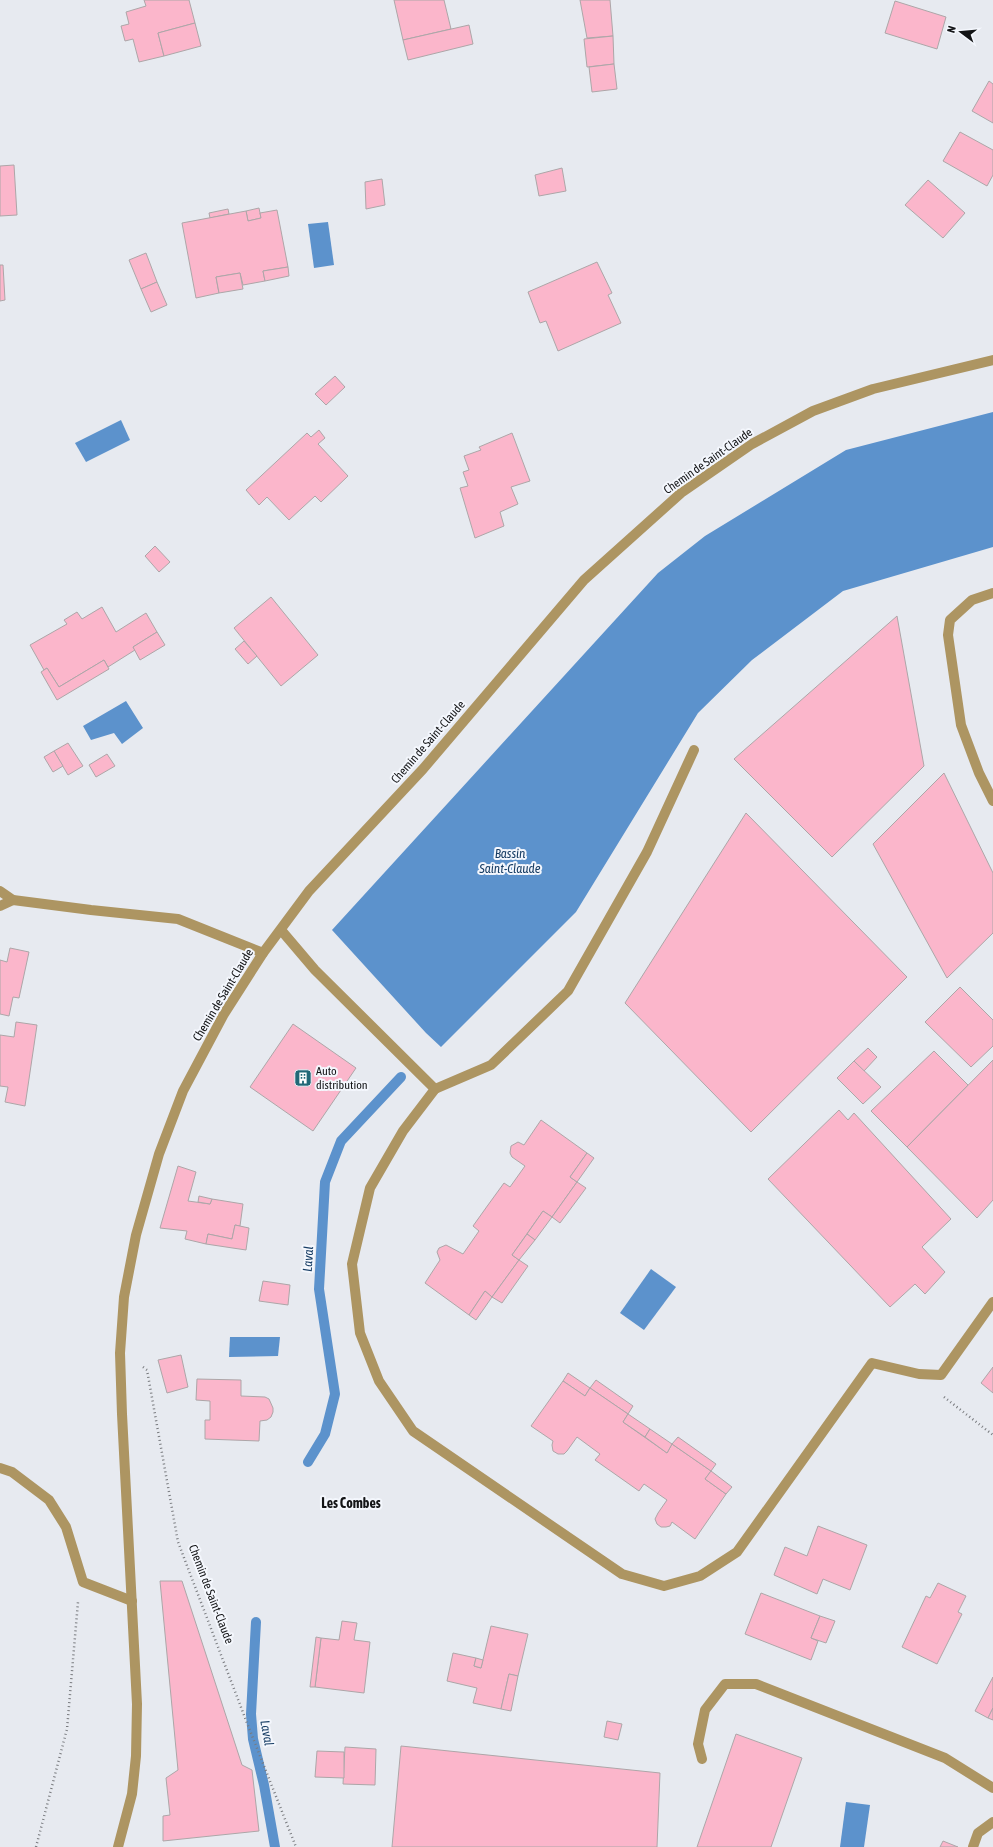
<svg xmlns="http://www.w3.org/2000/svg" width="993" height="1847" font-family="'Asap Condensed',sans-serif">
<rect width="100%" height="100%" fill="#e7eaf0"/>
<g fill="#5c92cc">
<path d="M 328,222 L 334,265 L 314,268 L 308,224 Z"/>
<path d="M 993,412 L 993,547 L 843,591 L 752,660 L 698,713 L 576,912 L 441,1047 L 426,1033 L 332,930 L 658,573 L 705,536 L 846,450 Z"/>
<path d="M 121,420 L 130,440 L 86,462 L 75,443 Z"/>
<path d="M 126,701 L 143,728 L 122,744 L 114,733 L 91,740 L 83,726 Z"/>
<path d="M 651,1269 L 676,1287 L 644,1330 L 620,1313 Z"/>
<path d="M 230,1337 L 280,1337 L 278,1356 L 229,1357 Z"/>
<path d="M 846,1802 L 870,1805 L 864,1847 L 840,1847 Z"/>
</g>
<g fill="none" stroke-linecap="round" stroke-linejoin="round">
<g stroke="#5c92cc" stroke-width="10">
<path d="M 308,1462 L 325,1434 L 335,1394 L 319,1289 L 325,1182 L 341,1141 L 401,1077"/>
<path d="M 256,1622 L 251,1714 L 253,1739 L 264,1785 L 275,1847"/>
</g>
</g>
<g fill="#fbb6cb" stroke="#ada6a8">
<path d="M 144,0 L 189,0 L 195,23 L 158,33 L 164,56 L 139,62 L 133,39 L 125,41 L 121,26 L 129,24 L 126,12 L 146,6 Z"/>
<path d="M 394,0 L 444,0 L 451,29 L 403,40 Z"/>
<path d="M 580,0 L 610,0 L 613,36 L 587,38 Z"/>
<path d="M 895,1 L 946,17 L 937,49 L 885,33 Z"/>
<path d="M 195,23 L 201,46 L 164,56 L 158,33 Z"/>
<path d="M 469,25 L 473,44 L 408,60 L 403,40 Z"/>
<path d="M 613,36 L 614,64 L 587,67 L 584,39 Z"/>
<path d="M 614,64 L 617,89 L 592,92 L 589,67 Z"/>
<path d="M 989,81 L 993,84 L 993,123 L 972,111 Z"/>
<path d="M 960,132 L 993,150 L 993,175 L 987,186 L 943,161 Z"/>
<path d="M 14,165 L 17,215 L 0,216 L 0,166 Z"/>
<path d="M 562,168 L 566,191 L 539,196 L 535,175 Z"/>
<path d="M 382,179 L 385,205 L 366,209 L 365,182 Z"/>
<path d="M 928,180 L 965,213 L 943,238 L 905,205 Z"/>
<path d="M 259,208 L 261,218 L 248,221 L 246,211 Z"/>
<path d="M 228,209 L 229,214 L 210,218 L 209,213 Z"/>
<path d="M 277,210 L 288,267 L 263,271 L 265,281 L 243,285 L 240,273 L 216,277 L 219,293 L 196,298 L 182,223 L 246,211 L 248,221 L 261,218 L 260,213 Z"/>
<path d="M 146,253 L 157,282 L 141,289 L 129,260 Z"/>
<path d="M 597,262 L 612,293 L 608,295 L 621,323 L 558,351 L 546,321 L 540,323 L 528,292 Z"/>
<path d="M 0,265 L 3,265 L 5,300 L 0,301 Z"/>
<path d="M 288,267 L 289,276 L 265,281 L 263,271 Z"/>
<path d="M 240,273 L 243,289 L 219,293 L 216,277 Z"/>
<path d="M 157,282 L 167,305 L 151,312 L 141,289 Z"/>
<path d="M 335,376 L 345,387 L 326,405 L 315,394 Z"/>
<path d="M 319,430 L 325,438 L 318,444 L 348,476 L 321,502 L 315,496 L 289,520 L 267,497 L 259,505 L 246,490 L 307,433 L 311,437 Z"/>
<path d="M 512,433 L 530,481 L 511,487 L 518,504 L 500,512 L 504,526 L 475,538 L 460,488 L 468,486 L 463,472 L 469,470 L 464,456 L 481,450 L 479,447 Z"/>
<path d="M 155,546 L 170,562 L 159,572 L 145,556 Z"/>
<path d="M 271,597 L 318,655 L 281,686 L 234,628 Z"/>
<path d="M 102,607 L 116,632 L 146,613 L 157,632 L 133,647 L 135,650 L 108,667 L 104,660 L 59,687 L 47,668 L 44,670 L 30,645 L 67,624 L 64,620 L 77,612 L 82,619 Z"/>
<path d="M 897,616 L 924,766 L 832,857 L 734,759 Z"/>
<path d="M 157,632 L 165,645 L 140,660 L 133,647 Z"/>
<path d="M 244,641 L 257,656 L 248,664 L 235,649 Z"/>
<path d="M 104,660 L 109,669 L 57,700 L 41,672 L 47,668 L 59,687 Z"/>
<path d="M 68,743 L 83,766 L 68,775 L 54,751 Z"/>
<path d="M 54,751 L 63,766 L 53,772 L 44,757 Z"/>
<path d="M 107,754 L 115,766 L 96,777 L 89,765 Z"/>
<path d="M 944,773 L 993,873 L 993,933 L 947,978 L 873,844 Z"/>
<path d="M 746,813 L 907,977 L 751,1132 L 625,1003 Z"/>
<path d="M 10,948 L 29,952 L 19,998 L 13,997 L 9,1016 L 0,1014 L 0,960 L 7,962 Z"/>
<path d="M 960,987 L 993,1020 L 993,1046 L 971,1067 L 925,1022 Z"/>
<path d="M 16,1022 L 37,1025 L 25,1106 L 5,1102 L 8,1087 L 0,1086 L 0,1035 L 14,1037 Z"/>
<path d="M 293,1024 L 356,1068 L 313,1131 L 250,1087 Z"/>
<path d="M 868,1048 L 877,1057 L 864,1071 L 854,1061 Z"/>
<path d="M 934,1051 L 968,1085 L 907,1147 L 871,1111 Z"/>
<path d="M 993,1060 L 993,1200 L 977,1218 L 907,1147 Z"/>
<path d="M 854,1061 L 881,1087 L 863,1104 L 837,1078 Z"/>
<path d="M 839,1110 L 848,1120 L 854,1113 L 951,1219 L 922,1247 L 945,1272 L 925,1294 L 915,1284 L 890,1307 L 768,1179 Z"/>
<path d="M 541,1120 L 587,1153 L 570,1177 L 577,1182 L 552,1217 L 543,1211 L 512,1255 L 519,1260 L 492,1297 L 485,1291 L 469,1315 L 425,1283 L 440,1260 L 437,1252 L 439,1248 L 446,1245 L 463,1254 L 479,1231 L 473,1226 L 488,1205 L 504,1183 L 510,1187 L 525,1166 L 512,1157 L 510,1153 L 511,1146 L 518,1142 L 524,1145 Z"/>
<path d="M 587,1153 L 594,1158 L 577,1182 L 570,1177 Z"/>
<path d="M 178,1166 L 196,1172 L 188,1201 L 210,1204 L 212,1199 L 243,1204 L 240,1226 L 235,1225 L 232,1239 L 208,1234 L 206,1244 L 185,1239 L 187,1231 L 160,1228 Z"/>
<path d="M 577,1182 L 586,1188 L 560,1223 L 552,1217 Z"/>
<path d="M 199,1196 L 212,1199 L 210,1204 L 198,1202 Z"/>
<path d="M 543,1211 L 552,1217 L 535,1240 L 527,1234 Z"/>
<path d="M 235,1225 L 249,1228 L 246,1250 L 206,1244 L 208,1234 L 232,1239 Z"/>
<path d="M 527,1234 L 535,1240 L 519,1260 L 512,1255 Z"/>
<path d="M 519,1260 L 528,1266 L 502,1303 L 492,1297 Z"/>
<path d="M 263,1281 L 290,1285 L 288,1305 L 259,1301 Z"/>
<path d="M 485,1291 L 492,1297 L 476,1320 L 469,1315 Z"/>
<path d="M 181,1355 L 188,1387 L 167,1393 L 158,1360 Z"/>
<path d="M 993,1367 L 993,1393 L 981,1383 Z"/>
<path d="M 568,1373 L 590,1388 L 585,1396 L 563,1381 Z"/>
<path d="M 197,1379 L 241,1380 L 241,1396 L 265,1397 L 269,1399 L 273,1408 L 273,1412 L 271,1417 L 267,1420 L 260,1421 L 259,1441 L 205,1439 L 205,1420 L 210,1420 L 210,1401 L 196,1400 Z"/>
<path d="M 596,1380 L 633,1406 L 628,1414 L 590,1388 Z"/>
<path d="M 563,1381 L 585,1396 L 590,1388 L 628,1414 L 623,1422 L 667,1453 L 672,1444 L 711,1471 L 705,1479 L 726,1494 L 695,1539 L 672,1522 L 670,1526 L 666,1527 L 661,1527 L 657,1524 L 655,1519 L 658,1513 L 667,1500 L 644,1484 L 639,1491 L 595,1460 L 600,1454 L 577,1437 L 567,1451 L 564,1454 L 558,1454 L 553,1451 L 552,1445 L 553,1441 L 531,1426 Z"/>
<path d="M 628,1414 L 650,1429 L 645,1437 L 623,1422 Z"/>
<path d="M 650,1429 L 672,1444 L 667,1453 L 645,1437 Z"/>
<path d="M 678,1437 L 716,1464 L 711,1471 L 672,1444 Z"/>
<path d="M 711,1471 L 732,1487 L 726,1494 L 705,1479 Z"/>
<path d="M 818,1526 L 867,1545 L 850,1590 L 823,1579 L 817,1594 L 774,1575 L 785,1547 L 807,1556 Z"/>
<path d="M 160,1581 L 182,1581 L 242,1765 L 252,1770 L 259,1831 L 163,1841 L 163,1816 L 170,1815 L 166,1778 L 178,1770 Z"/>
<path d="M 938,1583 L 966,1596 L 958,1612 L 962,1614 L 937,1664 L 902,1647 L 926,1596 L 930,1598 Z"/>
<path d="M 761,1593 L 820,1616 L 811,1638 L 818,1641 L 811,1660 L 745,1634 Z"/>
<path d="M 820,1616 L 835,1621 L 826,1643 L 811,1638 Z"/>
<path d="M 342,1621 L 357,1623 L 354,1640 L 370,1642 L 364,1693 L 315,1687 L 321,1638 L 339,1640 Z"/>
<path d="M 491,1626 L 528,1634 L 518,1676 L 509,1674 L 501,1709 L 473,1703 L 477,1688 L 447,1681 L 453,1653 L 476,1658 L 474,1666 L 481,1668 Z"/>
<path d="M 316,1637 L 321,1638 L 315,1687 L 310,1687 Z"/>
<path d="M 476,1658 L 483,1660 L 481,1668 L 474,1666 Z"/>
<path d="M 509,1674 L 518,1676 L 511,1711 L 501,1709 Z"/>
<path d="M 993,1677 L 993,1708 L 988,1718 L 975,1711 Z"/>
<path d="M 993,1708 L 993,1720 L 988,1718 Z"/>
<path d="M 607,1721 L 622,1724 L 618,1740 L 604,1737 Z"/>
<path d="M 736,1734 L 802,1758 L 771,1847 L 697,1847 Z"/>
<path d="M 401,1746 L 660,1773 L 657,1847 L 392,1847 Z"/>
<path d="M 345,1747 L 376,1749 L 375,1785 L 343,1784 Z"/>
<path d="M 317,1751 L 344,1752 L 344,1778 L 315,1777 Z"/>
<path d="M 943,1841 L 958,1847 L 940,1847 Z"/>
</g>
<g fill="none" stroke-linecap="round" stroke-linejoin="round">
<g stroke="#797b7f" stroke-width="2.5" stroke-dasharray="1 3" stroke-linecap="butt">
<path d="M 143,1367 L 147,1370 L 178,1542 L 247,1723 L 296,1847"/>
<path d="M 944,1397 L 993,1435"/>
<path d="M 36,1847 L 67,1729 L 78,1602"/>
</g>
<g stroke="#ad9562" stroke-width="10">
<path d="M 993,593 L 972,600 L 950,620 L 948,635 L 961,725 L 979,773 L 993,801"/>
<path d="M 0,891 L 13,900 L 91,910 L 178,919 L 263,953"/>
<path d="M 0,906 L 13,900"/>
<path d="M 281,930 L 315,970 L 435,1089 L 403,1131 L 370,1188 L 352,1264 L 360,1333 L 379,1381 L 413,1431 L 622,1574 L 664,1586 L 700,1576 L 737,1552 L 872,1363 L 919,1374 L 941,1375 L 993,1302"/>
<path d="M 435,1089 L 491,1065 L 568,991 L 647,852 L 694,750"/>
<path d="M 0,1468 L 12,1472 L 49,1500 L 66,1527 L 83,1582 L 132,1601"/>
<path d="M 702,1759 L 698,1744 L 705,1710 L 725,1684 L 756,1684 L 945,1758 L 993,1788"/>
<path d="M 118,1847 L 132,1794 L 136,1756 L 137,1704 L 122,1414 L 120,1353 L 124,1297 L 136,1235 L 159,1154 L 183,1091 L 224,1014 L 263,953 L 309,891 L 423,769 L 584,580 L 681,493 L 752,444 L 813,411 L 873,389 L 993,360"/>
<path d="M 973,1847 L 978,1833 L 993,1822"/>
</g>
</g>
<defs>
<symbol id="building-square" viewBox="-11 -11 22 22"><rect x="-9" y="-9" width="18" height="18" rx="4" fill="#216877" stroke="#f4f7fd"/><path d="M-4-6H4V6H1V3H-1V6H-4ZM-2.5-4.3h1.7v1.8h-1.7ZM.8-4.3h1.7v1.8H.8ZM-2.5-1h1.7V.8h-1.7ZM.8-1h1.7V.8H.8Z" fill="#fff"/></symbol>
</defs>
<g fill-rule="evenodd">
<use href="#building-square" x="293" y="1068" width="20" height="20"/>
</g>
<g text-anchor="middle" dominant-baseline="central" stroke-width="4" stroke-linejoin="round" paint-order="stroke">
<g font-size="12" fill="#131416" stroke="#f4f7fd">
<text transform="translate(708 461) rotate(-35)">Chemin de Saint-Claude</text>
<text transform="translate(428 742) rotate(-49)">Chemin de Saint-Claude</text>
<text transform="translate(223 995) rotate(-59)">Chemin de Saint-Claude</text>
<text transform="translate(211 1594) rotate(69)">Chemin de Saint-Claude</text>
</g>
<g font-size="12" fill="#131416" stroke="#f4f7fd" text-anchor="start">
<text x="316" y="1071">Auto<tspan x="316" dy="14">distribution</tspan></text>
</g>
<g font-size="13" font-style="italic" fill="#173d64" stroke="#f4f7fd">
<text x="510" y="853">Bassin<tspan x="510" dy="15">Saint-Claude</tspan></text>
<text transform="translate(308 1259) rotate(-87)">Laval</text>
<text transform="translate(267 1733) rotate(80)">Laval</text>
</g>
<g font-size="14" font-weight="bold" fill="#131416" stroke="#f4f7fd">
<text x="351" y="1503">Les Combes</text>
</g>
</g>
<g transform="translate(961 32) rotate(286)" stroke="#f4f7fd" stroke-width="3" paint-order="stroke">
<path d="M0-3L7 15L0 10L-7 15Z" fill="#131416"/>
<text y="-6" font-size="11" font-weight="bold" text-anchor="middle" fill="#131416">N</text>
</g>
</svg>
